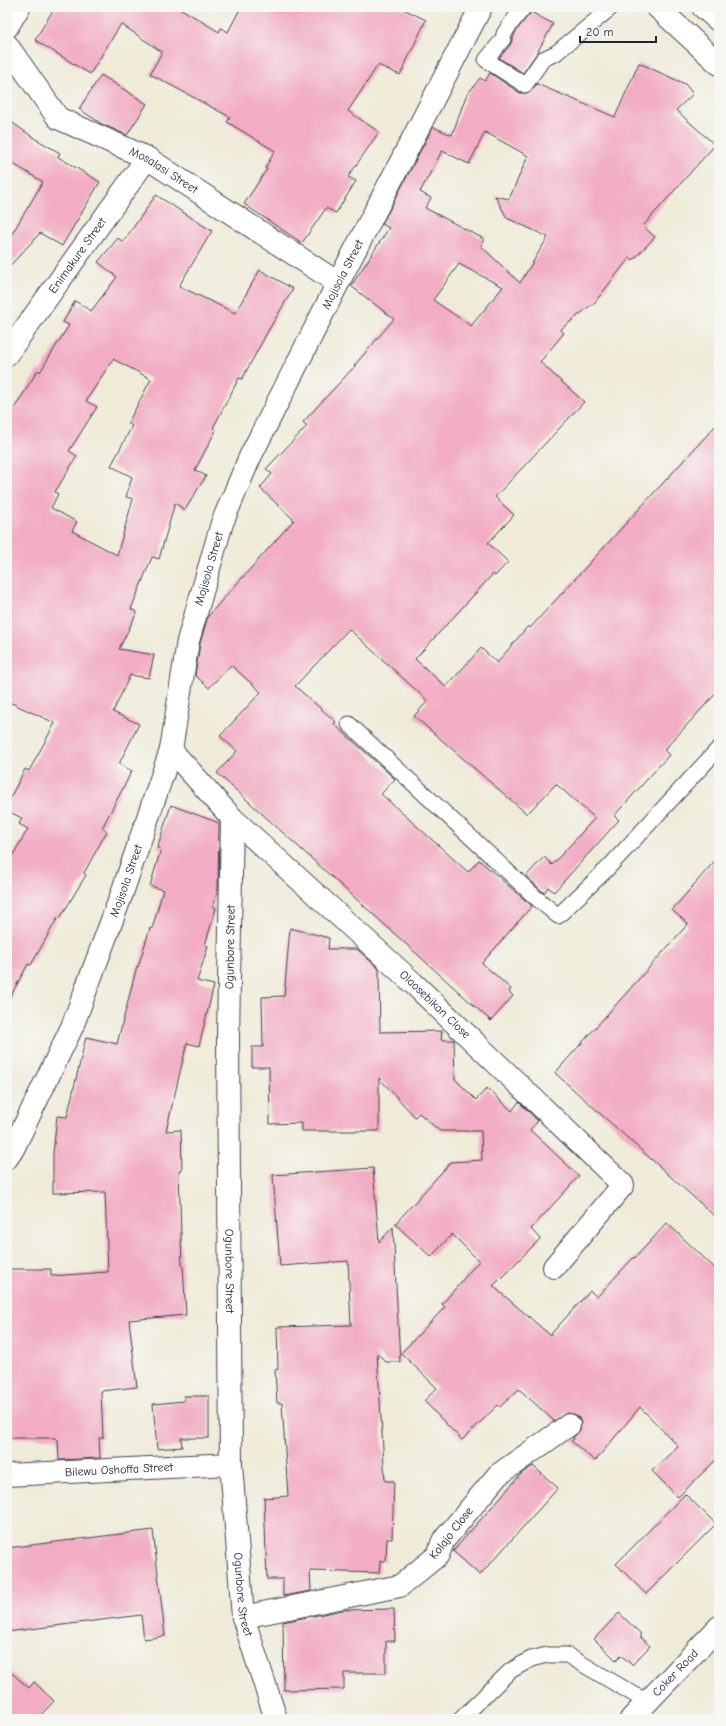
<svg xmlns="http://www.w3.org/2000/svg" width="726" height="1726" font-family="'Comic Neue',sans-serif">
<rect width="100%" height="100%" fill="#f6f6f2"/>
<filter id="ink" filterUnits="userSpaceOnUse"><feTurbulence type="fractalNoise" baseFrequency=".025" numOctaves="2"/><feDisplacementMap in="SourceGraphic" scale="8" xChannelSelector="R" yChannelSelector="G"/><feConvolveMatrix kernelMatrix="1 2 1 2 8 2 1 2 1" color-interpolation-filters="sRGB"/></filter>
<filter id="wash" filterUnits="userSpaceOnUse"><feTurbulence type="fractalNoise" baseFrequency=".012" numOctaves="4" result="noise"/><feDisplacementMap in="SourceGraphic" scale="16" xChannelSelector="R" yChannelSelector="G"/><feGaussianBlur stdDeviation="0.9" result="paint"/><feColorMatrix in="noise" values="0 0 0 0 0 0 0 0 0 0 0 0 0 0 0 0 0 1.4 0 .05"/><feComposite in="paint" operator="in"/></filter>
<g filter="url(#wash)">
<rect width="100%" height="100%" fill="#efebd8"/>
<g id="blocks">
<g fill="#f2acc3" fill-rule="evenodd">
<path d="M 55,7 L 178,7 L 219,32 L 221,28 L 228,32 L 241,7 L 399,7 L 426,20 L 400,75 L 378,65 L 348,111 L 379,132 L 348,177 L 356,181 L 336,213 L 326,208 L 302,243 L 244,204 L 267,169 L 265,168 L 275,151 L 227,122 L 230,117 L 150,74 L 162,52 L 121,24 L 90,74 L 35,40 Z"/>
<path d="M 531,12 L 553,24 L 537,53 L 523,73 L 499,58 L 510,45 L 516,31 Z"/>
<path d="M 639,63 L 685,84 L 693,94 L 676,110 L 715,145 L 643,226 L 655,237 L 633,260 L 630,257 L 595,302 L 560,330 L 564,333 L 540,362 L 584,402 L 495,497 L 514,515 L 488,543 L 508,562 L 495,576 L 493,574 L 415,659 L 446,687 L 481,648 L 497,663 L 528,626 L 530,628 L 719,422 L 719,690 L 664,750 L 669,755 L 614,816 L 619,820 L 554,892 L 548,887 L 544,893 L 526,876 L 544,857 L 552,865 L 595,818 L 556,784 L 527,814 L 414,716 L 428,701 L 349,629 L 295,686 L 336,722 L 334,724 L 395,779 L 381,794 L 468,872 L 479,860 L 532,906 L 482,963 L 511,989 L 509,992 L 513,996 L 491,1021 L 217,773 L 237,751 L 220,736 L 261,692 L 231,665 L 209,688 L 195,675 L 200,644 L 208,616 L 294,520 L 260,488 L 272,474 L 266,469 L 307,426 L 303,422 L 355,366 L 354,366 L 394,319 L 351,286 L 389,228 L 382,224 L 433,127 L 452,135 L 466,96 L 480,78 L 485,81 L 490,73 L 520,93 L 529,93 L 537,84 L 615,117 ZM 485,132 L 528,156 L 509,199 L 495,196 L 507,218 L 548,237 L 520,283 L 481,246 L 484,239 L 425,208 L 431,198 L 420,192 L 442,151 L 469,164 ZM 459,264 L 503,287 L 471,326 L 433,300 Z"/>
<path d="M 101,75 L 147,104 L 127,135 L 102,124 L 79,109 Z"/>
<path d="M 7,119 L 34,138 L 60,153 L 58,157 L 100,182 L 62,246 L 40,233 L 7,269 L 7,242 L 43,182 L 7,160 Z"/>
<path d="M 156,195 L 212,231 L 179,286 L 235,313 L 260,270 L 293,289 L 268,331 L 242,379 L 239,378 L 213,428 L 216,430 L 195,470 L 206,476 L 185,510 L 175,503 L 159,559 L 152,557 L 131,609 L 137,612 L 119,649 L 154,655 L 149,678 L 130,675 L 113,712 L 139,724 L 119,764 L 132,771 L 102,828 L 107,831 L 84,873 L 86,875 L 60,918 L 58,917 L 31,965 L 28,964 L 7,1003 L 7,865 L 28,829 L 19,824 L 22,818 L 7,811 L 7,804 L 25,769 L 29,771 L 55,723 L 7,701 L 7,420 L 38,370 L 40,372 L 69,325 L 63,322 L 75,301 L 91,311 L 117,277 L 98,262 L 118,238 L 123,242 ZM 113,359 L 151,379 L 128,423 L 132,426 L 111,466 L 132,477 L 126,497 L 133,499 L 117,555 L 72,531 L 77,522 L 51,508 L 58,494 L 55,492 L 77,456 L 69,451 L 97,407 L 86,401 Z"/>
<path d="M 171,805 L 219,823 L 218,889 L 213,907 L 216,908 L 205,945 L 208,946 L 197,981 L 214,985 L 199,1046 L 187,1043 L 166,1131 L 181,1130 L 182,1170 L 179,1170 L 182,1266 L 183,1266 L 186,1315 L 129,1320 L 137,1387 L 101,1391 L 103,1438 L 99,1438 L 100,1458 L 59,1460 L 58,1440 L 56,1438 L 7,1438 L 7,1269 L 51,1269 L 51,1276 L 108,1272 L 105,1192 L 53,1193 L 53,1153 L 57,1116 L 67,1117 L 86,1037 L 117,1044 L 137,966 L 138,967 L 150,928 L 152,929 L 163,890 L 150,886 L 161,849 L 157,848 Z"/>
<path d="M 719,856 L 719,1220 L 555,1073 L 688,924 L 672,910 Z"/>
<path d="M 290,928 L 329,938 L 328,949 L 357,949 L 379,969 L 380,1032 L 442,1031 L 441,1040 L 454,1040 L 455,1079 L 476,1100 L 487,1088 L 512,1111 L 519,1102 L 538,1121 L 530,1130 L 579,1176 L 531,1229 L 540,1239 L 493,1286 L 550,1335 L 590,1291 L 597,1297 L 634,1257 L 635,1258 L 667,1223 L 719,1272 L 719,1457 L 678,1497 L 652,1471 L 678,1446 L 640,1407 L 595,1461 L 571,1441 L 574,1439 L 573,1438 L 580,1430 L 581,1423 L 579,1418 L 574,1414 L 567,1413 L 554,1421 L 519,1389 L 500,1407 L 498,1405 L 462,1440 L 424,1401 L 437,1388 L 401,1353 L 445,1307 L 442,1304 L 479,1261 L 452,1234 L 431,1257 L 395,1224 L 451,1162 L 482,1160 L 481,1131 L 440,1131 L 419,1113 L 415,1117 L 379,1078 L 379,1131 L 302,1131 L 302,1123 L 270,1124 L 269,1067 L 252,1067 L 252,1047 L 263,1047 L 262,997 L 284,996 Z"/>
<path d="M 373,1168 L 379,1242 L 393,1227 L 400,1362 L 386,1362 L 377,1353 L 385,1481 L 394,1481 L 392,1539 L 387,1539 L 386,1561 L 380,1561 L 379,1573 L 310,1571 L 311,1591 L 283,1596 L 283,1579 L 267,1579 L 264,1498 L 288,1496 L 282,1403 L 277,1403 L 275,1370 L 278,1369 L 277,1327 L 351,1325 L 348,1261 L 280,1266 L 273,1175 Z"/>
<path d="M 184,1396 L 209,1396 L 209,1438 L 181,1438 L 182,1447 L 157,1449 L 153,1404 L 184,1401 Z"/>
<path d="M 533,1466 L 558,1488 L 480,1575 L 453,1551 L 522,1473 Z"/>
<path d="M 685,1494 L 716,1524 L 646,1594 L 616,1564 Z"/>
<path d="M 153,1530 L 165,1636 L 144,1639 L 141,1615 L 7,1632 L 7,1548 Z"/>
<path d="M 394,1609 L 395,1641 L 386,1641 L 386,1673 L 344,1673 L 344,1689 L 284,1690 L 283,1622 L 343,1610 Z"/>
<path d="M 619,1613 L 641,1634 L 639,1636 L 650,1646 L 632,1665 L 621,1655 L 616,1660 L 594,1639 Z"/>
<path d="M 7,1669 L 29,1688 L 34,1682 L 54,1701 L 37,1719 L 7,1719 Z"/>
</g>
</g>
</g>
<g filter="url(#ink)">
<use href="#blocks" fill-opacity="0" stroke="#414053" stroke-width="1"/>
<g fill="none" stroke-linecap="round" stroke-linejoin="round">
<defs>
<g id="lane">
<path d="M 524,7 L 509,26 L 504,34 L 503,39 L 486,60 L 525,85 L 543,59 L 556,53 L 612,7"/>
<path d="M 349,724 L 534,896 L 558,916 L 607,869 L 719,748"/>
<path d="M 461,1719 L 510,1671 L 531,1659 L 547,1655 L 567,1655 L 647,1702"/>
</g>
<g id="street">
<path d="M 7,27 L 19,7"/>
<path id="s1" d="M 7,45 L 58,118 L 147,158 L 338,283"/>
<path id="s2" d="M 7,354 L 147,158"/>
<path id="s3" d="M 171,750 L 232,818 L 413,983 L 623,1185 L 554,1267"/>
<path id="s4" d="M 232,818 L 228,1038 L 231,1464 L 243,1617 L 276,1719"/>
<path id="s5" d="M 7,1158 L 13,1149 L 72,1027 L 121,896 L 171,750 L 188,641 L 222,523 L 250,457 L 338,283 L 481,7"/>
<path id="s6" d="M 7,1475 L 231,1464"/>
<path d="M 243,1617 L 400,1586 L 438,1555 L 443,1541 L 498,1475 L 569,1425"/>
<path id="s7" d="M 631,1719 L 719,1627"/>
</g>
<g id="secondary">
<path d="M 657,7 L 719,64"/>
<path d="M 703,7 L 719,21"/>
</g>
</defs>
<use href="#lane" stroke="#414053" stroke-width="17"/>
<use href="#street" stroke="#414053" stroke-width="24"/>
<use href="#secondary" stroke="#414053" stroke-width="24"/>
<use href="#lane" stroke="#fff" stroke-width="15"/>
<use href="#street" stroke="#fff" stroke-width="22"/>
<use href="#secondary" stroke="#fff" stroke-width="22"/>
</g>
</g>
<g text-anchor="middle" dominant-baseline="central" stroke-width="3" stroke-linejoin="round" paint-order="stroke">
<g font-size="12" fill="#22223b" stroke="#f6f6f2">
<text stroke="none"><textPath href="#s1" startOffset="207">Mosalasi Street</textPath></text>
<text stroke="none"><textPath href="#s2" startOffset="121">Enimakure Street</textPath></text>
<text stroke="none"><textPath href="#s5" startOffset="950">Mojisola Street</textPath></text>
<text stroke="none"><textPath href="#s5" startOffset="626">Mojisola Street</textPath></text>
<text stroke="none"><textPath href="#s5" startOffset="302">Mojisola Street</textPath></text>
<text transform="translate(230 947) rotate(-89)">Ogunbore Street</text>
<text stroke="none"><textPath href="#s3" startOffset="367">Olaosebikan Close</textPath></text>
<text stroke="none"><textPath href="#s4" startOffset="453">Ogunbore Street</textPath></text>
<text stroke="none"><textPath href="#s6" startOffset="112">Bilewu Oshoffa Street</textPath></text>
<text transform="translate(451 1533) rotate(-52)">Kolajo Close</text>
<text stroke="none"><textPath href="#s4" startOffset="777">Ogunbore Street</textPath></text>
<text stroke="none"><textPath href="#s7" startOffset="64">Coker Road</textPath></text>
</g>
</g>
<rect width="726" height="1726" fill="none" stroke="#f6f6f2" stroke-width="24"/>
<path d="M580 36v6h76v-6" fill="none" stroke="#22223b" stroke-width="2"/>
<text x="586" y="36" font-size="12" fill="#22223b" stroke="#f6f6f2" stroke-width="3" paint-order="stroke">20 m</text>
</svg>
